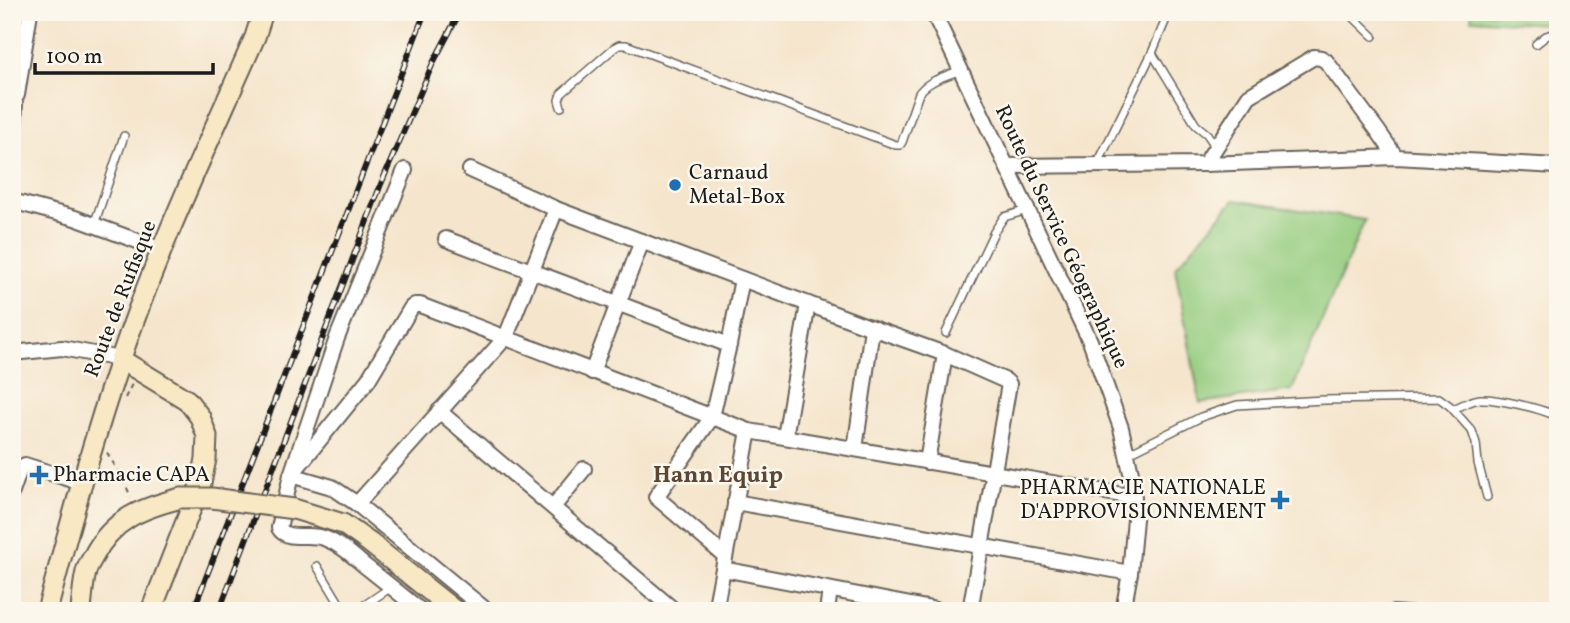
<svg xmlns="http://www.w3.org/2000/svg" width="1570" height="623" font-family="Vollkorn,serif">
<rect width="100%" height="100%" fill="#fbf7ec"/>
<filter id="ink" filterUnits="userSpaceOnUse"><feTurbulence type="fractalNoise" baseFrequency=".0143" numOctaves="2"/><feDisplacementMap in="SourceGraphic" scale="14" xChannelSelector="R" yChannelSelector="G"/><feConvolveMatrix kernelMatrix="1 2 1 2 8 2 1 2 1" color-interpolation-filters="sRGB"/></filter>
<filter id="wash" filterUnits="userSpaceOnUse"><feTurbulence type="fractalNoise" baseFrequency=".00686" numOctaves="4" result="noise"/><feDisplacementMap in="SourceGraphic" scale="28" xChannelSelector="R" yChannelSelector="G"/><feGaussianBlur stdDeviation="1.57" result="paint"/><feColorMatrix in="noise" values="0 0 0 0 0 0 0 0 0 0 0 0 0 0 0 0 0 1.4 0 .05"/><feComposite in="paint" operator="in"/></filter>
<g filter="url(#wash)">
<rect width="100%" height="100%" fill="#f5e5cc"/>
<g fill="#95cc7f" stroke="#58744e" stroke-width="2">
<path d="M 1472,12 L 1558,12 L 1558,25 L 1471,19 Z"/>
<path d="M 1234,200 L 1365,220 L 1292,390 L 1200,403 L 1175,268 Z"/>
</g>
</g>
<g filter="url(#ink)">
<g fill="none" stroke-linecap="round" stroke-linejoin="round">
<defs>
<g id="lane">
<path d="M 1348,12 L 1373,36"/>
<path d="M 1536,44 L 1546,36 L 1558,32"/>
<path d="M 1152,53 L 1196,125 L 1207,134 L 1216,147"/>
<path d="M 561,107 L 559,100 L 561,94 L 614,48 L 619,45 L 626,45 L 896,145 L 900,145 L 902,142 L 919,93 C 929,80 946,76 961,70"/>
<path d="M 1097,165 L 1152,53 L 1169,12"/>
<path d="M 94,225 L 124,136"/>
<path d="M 946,333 L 994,232 L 1004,217 L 1027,210"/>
<path d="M 1453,409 C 1461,406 1471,400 1480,399 C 1496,398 1544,409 1558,417"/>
<path d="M 1127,454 L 1201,417 L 1237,405 L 1324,400 L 1439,398 L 1450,406 L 1472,431 L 1476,443 L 1478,463 L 1487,497"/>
<path d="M 317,566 L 344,611"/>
<path d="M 356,611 L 391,587"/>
<path d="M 393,611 L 409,601"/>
<path d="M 1385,611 L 1394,609 L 1417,611"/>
</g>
<g id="street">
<path d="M 933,12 L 1090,341 L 1121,428 L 1132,477 L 1135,519 L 1130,573 L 1123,611"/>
<path d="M 17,95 L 30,12"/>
<path d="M 1205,164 L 1249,96 L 1314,57 L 1321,58 L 1326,61 L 1378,131 L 1396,157"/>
<path d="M 1007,166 L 1205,164 L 1396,157 L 1558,166"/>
<path d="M 405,170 L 337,338 L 291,475 L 279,528 C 287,542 308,532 324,538 C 340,544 352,555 365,566 C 384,581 403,596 421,611"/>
<path d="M 470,170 L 556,209 L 872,328 L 945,354 L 1006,381 L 1009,384 L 970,611"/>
<path d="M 12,172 L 15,103"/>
<path d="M 12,201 L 75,218 L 162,250"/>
<path d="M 446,239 L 729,345 L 712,417 L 656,497 L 725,556"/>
<path d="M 729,345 L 742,279"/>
<path d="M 12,353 L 62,348 L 120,359"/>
<path d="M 592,372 L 642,241"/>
<path d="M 439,411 L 675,611"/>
<path d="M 785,437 L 808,304"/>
<path d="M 855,449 L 872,328"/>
<path d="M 927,462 L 945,354"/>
<path d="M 291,475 L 368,380 L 411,308 L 415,305 L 420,305 L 749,431 L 1134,497"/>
<path d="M 291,475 L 332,487 L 357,504 L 487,611"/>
<path d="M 12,492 L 20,469 L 25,465 L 82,483"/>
<path d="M 735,502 L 1130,573"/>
<path d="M 357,504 L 506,337 L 556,209"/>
<path d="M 553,507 L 584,469"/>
<path d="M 723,569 L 942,611"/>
<path d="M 715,611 L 749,431"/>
<path d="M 827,611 L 830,590"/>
</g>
<g id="secondary">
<path d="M 120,359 L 187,400 L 200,417 L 207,436 L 206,459 L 201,483 L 151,611"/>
<path d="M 294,509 L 343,524 L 370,543 L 455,611"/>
<path d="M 47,611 C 69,527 92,443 120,361 C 157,250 208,144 255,37 L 263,12"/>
<path d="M 81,611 C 82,598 83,584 86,572 C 87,567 90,562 93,557 C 112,519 142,508 181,498"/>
</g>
</defs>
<use href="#lane" stroke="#68625a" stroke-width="10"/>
<use href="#street" stroke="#68625a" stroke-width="18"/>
<use href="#secondary" stroke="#68625a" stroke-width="23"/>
<g stroke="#68625a" stroke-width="2" stroke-dasharray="5 5" stroke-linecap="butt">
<path d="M 125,398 L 132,384"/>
<path d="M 107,453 L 122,477 L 131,497"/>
</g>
<use href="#lane" stroke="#fff" stroke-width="7"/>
<use href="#street" stroke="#fff" stroke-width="14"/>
<use href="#secondary" stroke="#f8e8c3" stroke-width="19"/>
<defs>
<g id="rail">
<path d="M 193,611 L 425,12"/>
<path d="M 219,611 L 381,184 L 433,63 L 460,12"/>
</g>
</defs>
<use href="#rail" stroke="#1c1c1c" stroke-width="6"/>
<use href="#rail" stroke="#fbf7ec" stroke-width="3.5" stroke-dasharray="10" stroke-linecap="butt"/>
<defs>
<path id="secondary-bridge" d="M 181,498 L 212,498 L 294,509"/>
</defs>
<use href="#secondary-bridge" stroke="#68625a" stroke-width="23" stroke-linecap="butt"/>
<use href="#secondary-bridge" stroke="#f8e8c3" stroke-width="19"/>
</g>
</g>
<g fill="#1f6fb2" stroke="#fbf7ec" stroke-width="2.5">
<circle cx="675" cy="185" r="7"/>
<path d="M35.5 464.5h7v7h7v7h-7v7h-7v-7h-7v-7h7z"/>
<path d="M1276.5 489.5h7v7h7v7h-7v7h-7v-7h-7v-7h7z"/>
</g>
<g text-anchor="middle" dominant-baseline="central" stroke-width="5" stroke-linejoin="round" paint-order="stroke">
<g font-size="21" fill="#1c1c1c" stroke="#fbf7ec" text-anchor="start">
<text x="689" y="173">Carnaud<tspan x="689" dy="24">Metal-Box</tspan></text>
<text x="53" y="475">Pharmacie CAPA</text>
<text x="1266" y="488" text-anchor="end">PHARMACIE NATIONALE<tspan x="1266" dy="24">D'APPROVISIONNEMENT</tspan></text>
</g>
<g font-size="21" fill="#1c1c1c" stroke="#fbf7ec">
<text transform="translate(1061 237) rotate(65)">Route du Service Géographique</text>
<text transform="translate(121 299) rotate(-69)">Route de Rufisque</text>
</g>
<g font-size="23" font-weight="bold" fill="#5c4737" stroke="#fbf7ec">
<text x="718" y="476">Hann Equip</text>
</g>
</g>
<rect width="1570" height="623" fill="none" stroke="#fbf7ec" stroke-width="42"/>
<path d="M35 63v10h178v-10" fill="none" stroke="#1c1c1c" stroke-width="3.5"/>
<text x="46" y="63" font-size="21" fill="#1c1c1c" stroke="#fbf7ec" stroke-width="5" paint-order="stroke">100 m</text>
</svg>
